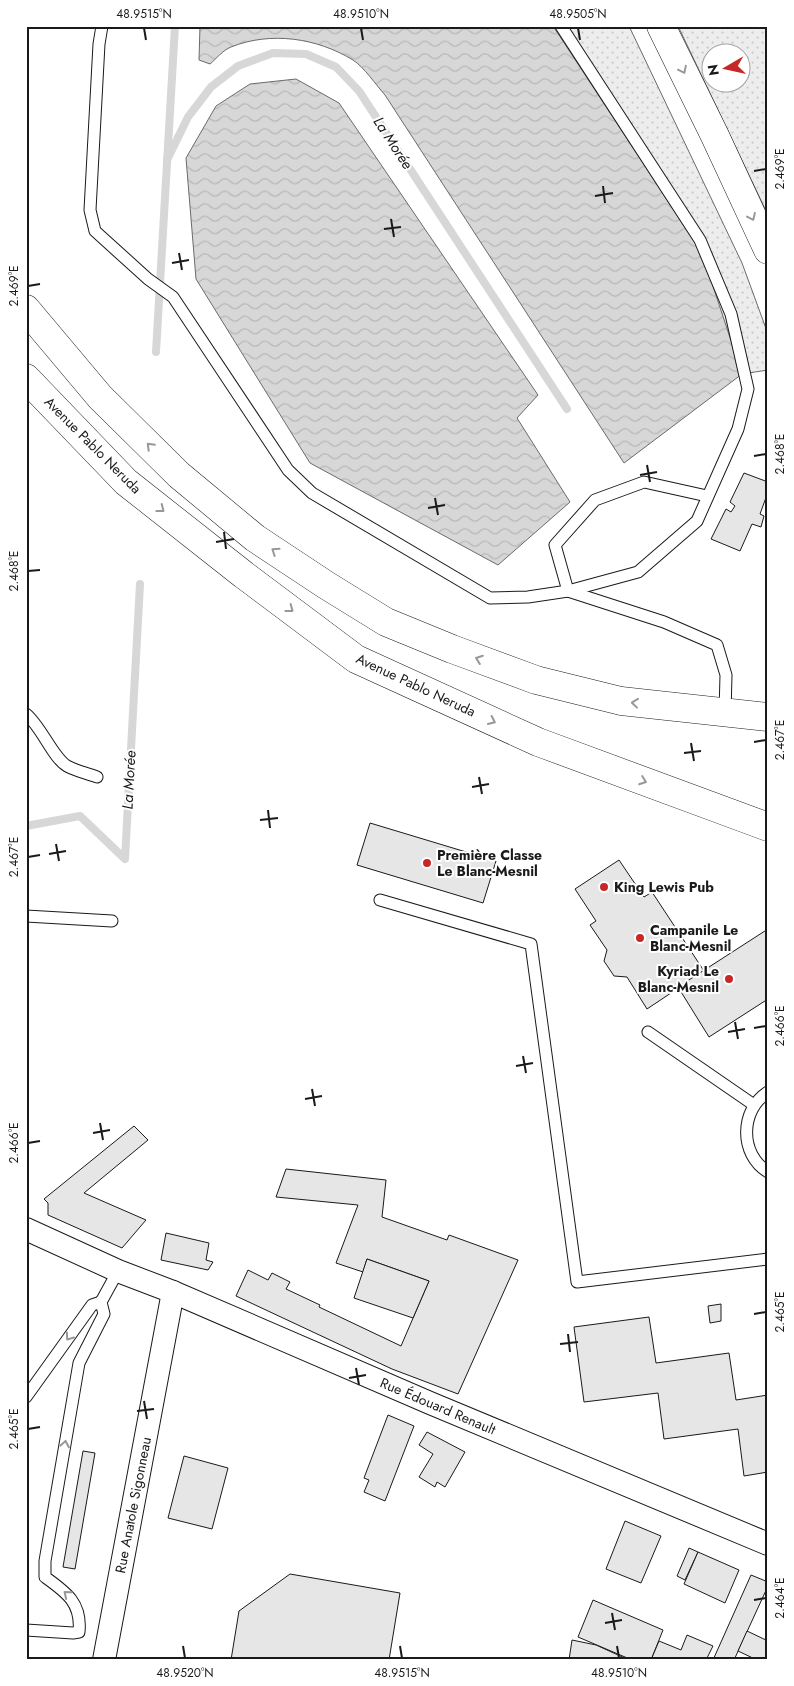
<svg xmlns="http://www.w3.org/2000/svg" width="794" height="1686" font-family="Jost,sans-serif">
<defs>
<pattern id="grass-dots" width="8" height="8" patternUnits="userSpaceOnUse" patternTransform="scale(1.25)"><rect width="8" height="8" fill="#ededed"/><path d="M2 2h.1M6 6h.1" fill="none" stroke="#cbcbcb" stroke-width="1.8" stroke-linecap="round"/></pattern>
<pattern id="water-waves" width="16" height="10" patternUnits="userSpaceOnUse" patternTransform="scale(1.25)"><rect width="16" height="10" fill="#d7d7d7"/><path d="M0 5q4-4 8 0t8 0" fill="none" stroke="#b8b8b8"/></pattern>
</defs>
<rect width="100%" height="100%" fill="#fff"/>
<g fill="url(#grass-dots)" stroke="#6a6a6a" fill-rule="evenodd">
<path d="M 553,26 L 629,26 L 742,263 L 768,334 L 768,370 L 742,374 L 637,153 Z"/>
<path d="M 678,26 L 768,26 L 768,215 ZM 712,52 L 742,52 L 742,82 L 712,82 Z"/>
</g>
<g fill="url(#water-waves)" stroke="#6a6a6a">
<path d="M 200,26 L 553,26 L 702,253 L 742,374 L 624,463 L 385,95 C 376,85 364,67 353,60 C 317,38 271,31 231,47 C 223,50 216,59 210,64 L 199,60 Z"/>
<path d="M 296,79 L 339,103 L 538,395 L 517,418 L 570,502 L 498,565 L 310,463 L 196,279 L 186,158 L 216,106 L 250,84 Z"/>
</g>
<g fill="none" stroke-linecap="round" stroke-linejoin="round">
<g stroke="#d7d7d7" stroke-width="8">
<path d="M 167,160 L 188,117 L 211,87 L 238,66 L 273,53 L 306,54 L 336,67 L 359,91 L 567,409"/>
<path d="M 156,352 L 175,26"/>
<path d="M 26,826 L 80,816 L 125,859 L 140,584"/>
</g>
</g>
<g fill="#e6e6e6" stroke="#1a1a1a">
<path d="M 744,473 L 768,482 L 768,492 L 760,514 L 764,516 L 761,527 L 752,524 L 740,551 L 711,539 L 726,509 L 731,512 L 735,506 L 730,502 Z"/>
<path d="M 370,823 L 496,861 L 483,903 L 357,865 Z"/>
<path d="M 619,860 L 644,897 L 652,892 L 704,971 L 647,1009 L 627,977 L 614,976 L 604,961 L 607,950 L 590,925 L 596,921 L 575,889 Z"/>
<path d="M 768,929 L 768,999 L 709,1037 L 678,987 Z"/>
<path d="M 134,1126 L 148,1140 L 84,1193 L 146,1220 L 122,1248 L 48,1215 L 48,1203 L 44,1199 Z"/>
<path d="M 286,1169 L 386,1180 L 382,1217 L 447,1240 L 449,1235 L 518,1260 L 458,1394 L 392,1369 L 236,1296 L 248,1270 L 268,1280 L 272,1273 L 290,1282 L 286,1289 L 320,1305 L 319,1307 L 401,1346 L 429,1281 L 367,1259 L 363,1272 L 336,1263 L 358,1205 L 276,1197 Z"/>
<path d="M 166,1233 L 209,1243 L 206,1260 L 213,1262 L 208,1270 L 161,1260 Z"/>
<path d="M 367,1259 L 429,1281 L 413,1318 L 354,1298 Z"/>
<path d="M 721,1304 L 721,1321 L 710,1323 L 708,1306 Z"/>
<path d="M 649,1317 L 656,1363 L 729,1353 L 736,1400 L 768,1395 L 768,1472 L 744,1476 L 738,1429 L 664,1439 L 658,1393 L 584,1402 L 574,1327 Z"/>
<path d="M 388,1415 L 414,1426 L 385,1501 L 364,1492 L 369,1480 L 364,1478 Z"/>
<path d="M 427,1432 L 465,1452 L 445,1487 L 437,1482 L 435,1487 L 419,1477 L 433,1454 L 419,1445 Z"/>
<path d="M 83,1451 L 95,1453 L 75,1569 L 63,1567 Z"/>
<path d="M 184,1456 L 228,1468 L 212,1529 L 168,1518 Z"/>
<path d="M 625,1521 L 661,1536 L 641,1583 L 606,1569 Z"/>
<path d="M 689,1548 L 698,1552 L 685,1580 L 677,1576 Z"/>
<path d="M 698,1552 L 739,1570 L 725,1603 L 684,1584 Z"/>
<path d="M 290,1574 L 400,1593 L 389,1660 L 231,1660 L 239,1611 Z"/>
<path d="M 751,1575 L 768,1582 L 768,1586 L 734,1660 L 713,1660 Z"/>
<path d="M 593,1600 L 663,1630 L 651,1660 L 632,1660 L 578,1637 Z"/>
<path d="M 747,1631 L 768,1641 L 768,1660 L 757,1660 L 738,1651 Z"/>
<path d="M 687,1635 L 713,1646 L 707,1658 L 712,1660 L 651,1660 L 659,1641 L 681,1650 Z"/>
<path d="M 572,1640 L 596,1645 L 629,1660 L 569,1660 Z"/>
</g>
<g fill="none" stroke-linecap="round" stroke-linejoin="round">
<defs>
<g id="lane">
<path d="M 102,26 L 99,44 L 90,210 L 95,231 L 148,279 L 173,297 L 288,470 L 312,493 L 490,598 L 528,597 L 568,591 L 638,572 L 697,521 L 738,429 L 748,389 L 731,314 L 700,240 L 561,26"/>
<path d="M 707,496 L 644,482 L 595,500 L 555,545 L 568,591 L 664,622 L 717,645 L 726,675 L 725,713"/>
<path d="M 26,714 C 41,726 53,758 67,766 C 76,771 87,773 97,777"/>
<path d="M 380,900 L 531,944 L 577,1282 L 768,1259"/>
<path d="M 26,916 L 112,921"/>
<path d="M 648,1032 L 754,1105"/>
<path d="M 768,1092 C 740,1110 739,1154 768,1172"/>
<path d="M 26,1397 L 92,1305 L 101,1302"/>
<path d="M 26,1630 L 73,1633 L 79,1632 C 82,1603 66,1592 45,1577 L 45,1561 L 79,1363 L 104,1314 L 101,1302 L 118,1271"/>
</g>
<g id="street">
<path d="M 26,1229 L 118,1271 L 173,1292 L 430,1403 L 768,1544"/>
<path d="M 104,1660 L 173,1292"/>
</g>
<g id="secondary">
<path d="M 26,309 L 100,397 L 179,475 L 255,538 L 326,585 L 386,622 L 452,649 L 536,680 L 621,701 L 768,717"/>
<path d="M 26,378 L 126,482 L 244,575 L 356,659 L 538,742 L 768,827"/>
</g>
<path id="primary" d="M 661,26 L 715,136 L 768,250"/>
</defs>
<use href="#lane" stroke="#1a1a1a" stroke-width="13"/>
<use href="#street" stroke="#1a1a1a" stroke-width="24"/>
<use href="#secondary" stroke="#1a1a1a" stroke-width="29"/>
<use href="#primary" stroke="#1a1a1a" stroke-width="29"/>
<use href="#lane" stroke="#fff" stroke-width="11"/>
<use href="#street" stroke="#fff" stroke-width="22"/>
<use href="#secondary" stroke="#fff" stroke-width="28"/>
<use href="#primary" stroke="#fff" stroke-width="28"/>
</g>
<defs><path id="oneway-chevron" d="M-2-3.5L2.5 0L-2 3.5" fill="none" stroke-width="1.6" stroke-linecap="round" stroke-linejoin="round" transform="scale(1.25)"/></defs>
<g stroke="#989898">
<use href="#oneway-chevron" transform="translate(683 70) rotate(64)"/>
<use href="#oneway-chevron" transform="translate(752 217) rotate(65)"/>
<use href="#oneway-chevron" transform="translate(150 446) rotate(-135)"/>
<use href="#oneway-chevron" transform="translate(161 509) rotate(38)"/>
<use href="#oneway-chevron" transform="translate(275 551) rotate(-146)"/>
<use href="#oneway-chevron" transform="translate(290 609) rotate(37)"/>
<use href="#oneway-chevron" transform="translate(479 659) rotate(-160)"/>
<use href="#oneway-chevron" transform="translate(635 703) rotate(-174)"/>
<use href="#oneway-chevron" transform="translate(492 721) rotate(25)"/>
<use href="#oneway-chevron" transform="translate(643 781) rotate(20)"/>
<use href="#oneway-chevron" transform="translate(69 1337) rotate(126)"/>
<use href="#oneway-chevron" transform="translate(65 1444) rotate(-80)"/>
<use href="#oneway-chevron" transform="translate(67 1594) rotate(-140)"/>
</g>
<path fill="none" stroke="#1a1a1a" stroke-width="2" d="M 144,28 L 146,40M 361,28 L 363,40M 578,28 L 580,40M 754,171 L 766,169M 603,186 L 605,203M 595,196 L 613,193M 391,219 L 394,237M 384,229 L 401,227M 179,253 L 182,270M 172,263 L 189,260M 28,286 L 40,284M 754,456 L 766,454M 647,465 L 650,482M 640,475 L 657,472M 435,498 L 438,515M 428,508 L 445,505M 224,532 L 226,549M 216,542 L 234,539M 28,571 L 40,570M 754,742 L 766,740M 691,743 L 694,761M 684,753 L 701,751M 479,777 L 482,794M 472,787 L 489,784M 268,810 L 270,828M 260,820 L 278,818M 56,844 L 59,861M 49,854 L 66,851M 28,857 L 40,855M 735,1022 L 738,1039M 754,1028 L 766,1026M 728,1032 L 745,1029M 523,1056 L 526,1073M 516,1066 L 533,1063M 312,1089 L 315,1106M 305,1099 L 322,1096M 100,1123 L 103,1140M 93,1133 L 110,1130M 28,1143 L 40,1141M 754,1314 L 766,1312M 568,1334 L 570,1352M 560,1344 L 578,1342M 356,1368 L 359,1385M 349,1378 L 366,1375M 144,1401 L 147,1419M 137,1411 L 154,1409M 28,1429 L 40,1427M 754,1600 L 766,1598M 612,1613 L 615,1630M 605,1623 L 622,1620M 183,1646 L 185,1658M 400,1646 L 402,1658M 617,1646 L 619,1658"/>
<g fill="#c62828" stroke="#fff" stroke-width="2">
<circle cx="427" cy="863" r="5"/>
<circle cx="604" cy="887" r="5"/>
<circle cx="640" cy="938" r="5"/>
<circle cx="729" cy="979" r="5"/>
</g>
<g text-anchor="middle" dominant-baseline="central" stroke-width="4" stroke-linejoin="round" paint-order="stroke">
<g font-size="14" fill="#1a1a1a" stroke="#fff">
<text transform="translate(93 445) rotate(45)">Avenue Pablo Neruda</text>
<text transform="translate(416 685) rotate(25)">Avenue Pablo Neruda</text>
<text transform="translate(438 1406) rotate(23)">Rue Édouard Renault</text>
<text transform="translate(133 1505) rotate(-79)">Rue Anatole Sigonneau</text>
</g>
<g font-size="14" font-weight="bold" fill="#1a1a1a" stroke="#fff" text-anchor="start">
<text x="437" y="855">Première Classe<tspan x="437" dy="16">Le Blanc-Mesnil</tspan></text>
<text x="614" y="887">King Lewis Pub</text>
<text x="650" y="930">Campanile Le<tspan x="650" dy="16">Blanc-Mesnil</tspan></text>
<text x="719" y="971" text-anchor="end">Kyriad Le<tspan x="719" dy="16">Blanc-Mesnil</tspan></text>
</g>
<g font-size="15" font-style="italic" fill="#1a1a1a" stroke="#fff">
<text transform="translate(393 143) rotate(57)">La Morée</text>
<text transform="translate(129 780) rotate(-87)">La Morée</text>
</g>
</g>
<rect width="794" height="1686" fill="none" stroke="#ffffff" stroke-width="55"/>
<g transform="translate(726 68) rotate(261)"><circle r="24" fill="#ffffff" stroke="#a3a3a3"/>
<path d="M0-4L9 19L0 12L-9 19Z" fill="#c62828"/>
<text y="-8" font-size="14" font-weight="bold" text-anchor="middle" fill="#1a1a1a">N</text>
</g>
<rect x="28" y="28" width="738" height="1630" fill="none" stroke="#1a1a1a" stroke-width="2"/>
<g font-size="12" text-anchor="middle" fill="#1a1a1a">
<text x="144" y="18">48.9515°N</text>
<text x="361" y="18">48.9510°N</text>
<text x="578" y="18">48.9505°N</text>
<text transform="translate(780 169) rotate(-90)" y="4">2.469°E</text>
<text transform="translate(14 286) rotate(-90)" y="4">2.469°E</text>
<text transform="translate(780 454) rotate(-90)" y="4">2.468°E</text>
<text transform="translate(14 571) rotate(-90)" y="4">2.468°E</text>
<text transform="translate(780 740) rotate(-90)" y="4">2.467°E</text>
<text transform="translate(14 857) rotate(-90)" y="4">2.467°E</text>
<text transform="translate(780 1026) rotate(-90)" y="4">2.466°E</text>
<text transform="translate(14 1143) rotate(-90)" y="4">2.466°E</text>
<text transform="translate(780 1312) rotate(-90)" y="4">2.465°E</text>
<text transform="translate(14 1429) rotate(-90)" y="4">2.465°E</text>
<text transform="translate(780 1598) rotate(-90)" y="4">2.464°E</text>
<text x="185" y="1677">48.9520°N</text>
<text x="402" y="1677">48.9515°N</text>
<text x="619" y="1677">48.9510°N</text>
</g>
</svg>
